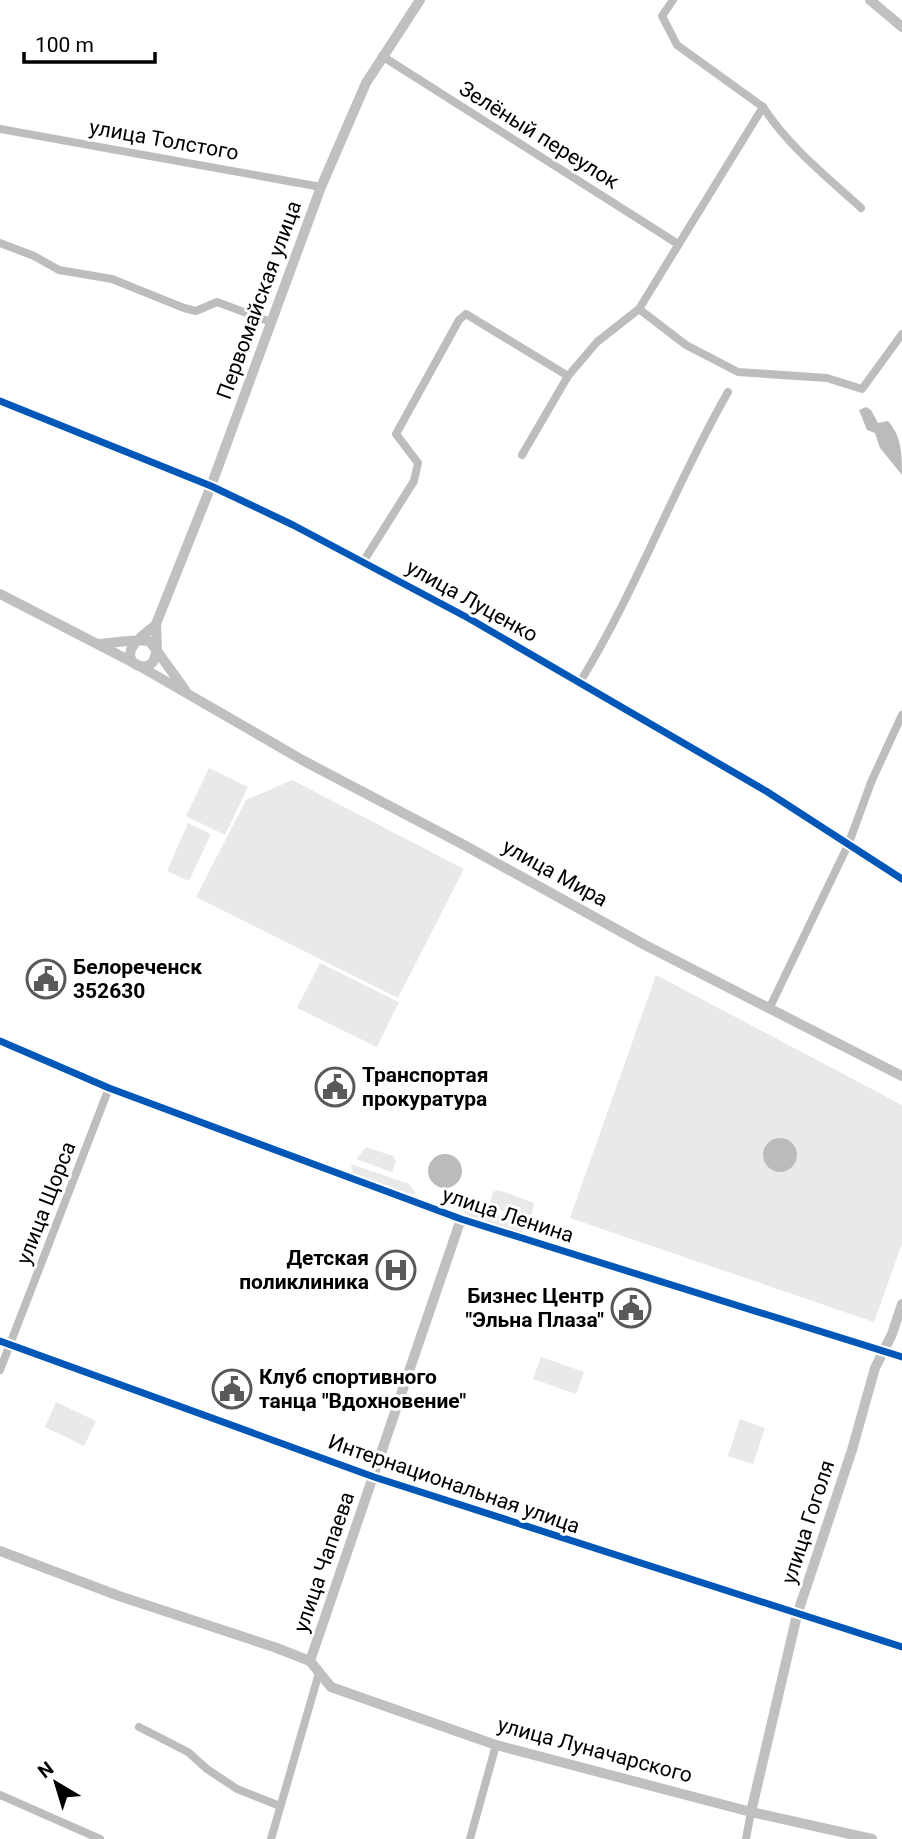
<svg xmlns="http://www.w3.org/2000/svg" width="902" height="1839" font-family="Roboto,sans-serif">
<rect width="100%" height="100%" fill="#fff"/>
<g fill="#e9e9e9">
<path d="M 209,768 L 248,787 L 225,835 L 186,816 Z"/>
<path d="M 292,780 L 464,869 L 398,998 L 196,897 L 246,800 Z"/>
<path d="M 188,823 L 211,834 L 189,881 L 167,871 Z"/>
<path d="M 320,963 L 399,1002 L 377,1047 L 297,1008 Z"/>
<path d="M 656,975 L 902,1105 L 902,1244 L 874,1322 L 570,1218 Z"/>
<path d="M 366,1147 L 393,1156 L 396,1162 L 392,1172 L 356,1159 Z"/>
<path d="M 351,1164 L 409,1184 L 416,1194 L 399,1192 L 353,1175 Z"/>
<path d="M 498,1190 L 534,1203 L 531,1221 L 489,1206 L 493,1192 Z"/>
<path d="M 462,1203 L 529,1226 L 521,1233 L 477,1220 L 456,1208 Z"/>
<path d="M 541,1357 L 584,1372 L 576,1394 L 533,1379 Z"/>
<path d="M 56,1402 L 96,1421 L 84,1446 L 45,1427 Z"/>
<path d="M 740,1419 L 765,1428 L 753,1464 L 728,1456 Z"/>
</g>
<g fill="#bbb">
<path d="M 866,407 L 871,410 L 878,423 L 888,421 C 902,437 902,454 902,475 L 880,448 L 875,433 L 867,430 L 859,410 Z"/>
<circle cx="780" cy="1155" r="17"/>
<circle cx="445" cy="1171" r="17"/>
</g>
<g fill="none" stroke-linecap="round" stroke-linejoin="round">
<g stroke="#bdbdbd" stroke-width="8">
<path d="M 673,0 L 662,16 L 677,45 L 763,107 C 788,146 827,177 861,208"/>
<path d="M 382,56 L 678,244"/>
<path d="M 0,129 L 321,187"/>
<path d="M 0,243 L 34,256 L 59,270 L 112,279 L 184,308 L 196,311 L 217,302 L 271,322"/>
<path d="M 639,309 L 686,345 L 738,372 L 827,378 L 862,389 L 902,334"/>
<path d="M 0,401 L 211,486 L 293,525 L 470,619 L 766,791 L 902,879"/>
<path d="M 522,455 L 568,376 L 597,342 L 639,309 L 763,107"/>
<path d="M 363,562 L 414,481 L 418,463 L 396,434 L 459,320 L 466,314 L 568,376"/>
<path d="M 580,682 C 637,589 674,486 728,392"/>
<path d="M 769,1009 L 848,845 L 872,780 L 902,715"/>
<path d="M 0,1370 L 109,1088"/>
<path d="M 139,1727 L 188,1752 L 207,1769 L 237,1789 L 280,1806"/>
<path d="M 0,1795 L 100,1839"/>
<path d="M 271,1839 L 319,1673"/>
<path d="M 470,1839 L 496,1745"/>
<path d="M 746,1839 L 751,1812"/>
</g>
<g stroke="#c0c0c0" stroke-width="10">
<path d="M 870,0 L 902,27"/>
<path d="M 0,594 L 136,664 L 304,761 L 464,845 L 645,945 L 902,1076"/>
<path d="M 99,644 C 114,643 134,639 149,641 L 157,651 L 153,662 L 148,666 C 142,667 136,667 132,661 C 123,646 148,633 156,624"/>
<path d="M 185,690 L 157,651 L 156,624 L 211,486 L 321,187 L 366,83 L 420,0"/>
<path d="M 0,1041 L 109,1088 L 461,1219 L 902,1357"/>
<path d="M 0,1341 L 374,1477 L 902,1647"/>
<path d="M 0,1551 L 119,1596 L 274,1647 L 310,1661"/>
<path d="M 310,1661 L 331,1687 L 496,1745 L 751,1812 L 872,1839"/>
<path d="M 310,1661 L 461,1219"/>
<path d="M 751,1812 L 797,1615 L 852,1450 L 875,1368 L 892,1334 L 902,1304"/>
</g>
<defs>
<g id="cycleway">
<path d="M 0,401 L 211,486 L 293,525 L 470,619 L 766,791 L 902,879"/>
<path d="M 0,1041 L 109,1088 L 461,1219 L 902,1357"/>
<path d="M 0,1341 L 374,1477 L 902,1647"/>
</g>
</defs>
<use href="#cycleway" stroke="#fff" stroke-width="11"/>
<use href="#cycleway" stroke="#0057b8" stroke-width="7"/>
</g>
<defs>
<symbol id="civic-ring" viewBox="-11 -11 22 22"><circle r="9.5" fill="#fff" stroke="#595959" stroke-width="1.5"/><path d="M-.6-6.5H3V-4.5H.6V-3L4-1V1h2V6H-6V1h2V-1L-.6-3ZM-1.2 2.5V6h2.4V2.5Z" fill="#595959"/></symbol>
<symbol id="hospital-ring" viewBox="-11 -11 22 22"><circle r="9.5" fill="#fff" stroke="#595959" stroke-width="1.5"/><path d="M-5-5h3v3.5h4V-5h3V5h-3V1.5h-4V5h-3Z" fill="#595959"/></symbol>
</defs>
<g fill-rule="evenodd">
<use href="#civic-ring" x="24" y="957" width="44" height="44"/>
<use href="#civic-ring" x="313" y="1065" width="44" height="44"/>
<use href="#hospital-ring" x="374" y="1248" width="44" height="44"/>
<use href="#civic-ring" x="609" y="1286" width="44" height="44"/>
<use href="#civic-ring" x="210" y="1367" width="44" height="44"/>
</g>
<g text-anchor="middle" dominant-baseline="central" stroke-width="6" stroke-linejoin="round" paint-order="stroke">
<g font-size="21" fill="#000" stroke="#fff">
<text transform="translate(539 135) rotate(32)">Зелёный переулок</text>
<text transform="translate(164 140) rotate(10)">улица Толстого</text>
<text transform="translate(259 300) rotate(-70)">Первомайская улица</text>
<text transform="translate(472 601) rotate(29)">улица Луценко</text>
<text transform="translate(555 873) rotate(29)">улица Мира</text>
<text transform="translate(46 1203) rotate(-69)">улица Щорса</text>
<text transform="translate(508 1215) rotate(18)">улица Ленина</text>
<text transform="translate(454 1484) rotate(19)">Интернациональная улица</text>
<text transform="translate(808 1522) rotate(-72)">улица Гоголя</text>
<text transform="translate(324 1562) rotate(-71)">улица Чапаева</text>
<text transform="translate(595 1750) rotate(15)">улица Луначарского</text>
</g>
<g font-size="21" font-weight="bold" fill="#000" stroke="#fff" text-anchor="start">
<text x="73" y="967">Белореченск<tspan x="73" dy="24">352630</tspan></text>
<text x="362" y="1075">Транспортая<tspan x="362" dy="24">прокуратура</tspan></text>
<text x="369" y="1258" text-anchor="end">Детская<tspan x="369" dy="24">поликлиника</tspan></text>
<text x="604" y="1296" text-anchor="end">Бизнес Центр<tspan x="604" dy="24">"Эльна Плаза"</tspan></text>
<text x="259" y="1377">Клуб спортивного<tspan x="259" dy="24">танца "Вдохновение"</tspan></text>
</g>
</g>
<g transform="translate(56 1783) rotate(322)" stroke="#ffffff" stroke-width="5" paint-order="stroke">
<path d="M0-5L12 26L0 18L-12 26Z" fill="#000000"/>
<text y="-10" font-size="19" font-weight="bold" text-anchor="middle" fill="#000000">N</text>
</g>
<path d="M24 52v10h131v-10" fill="none" stroke="#000000" stroke-width="3.5"/>
<text x="35" y="52" font-size="21" fill="#000000" stroke="#ffffff" stroke-width="5" paint-order="stroke">100 m</text>
</svg>
